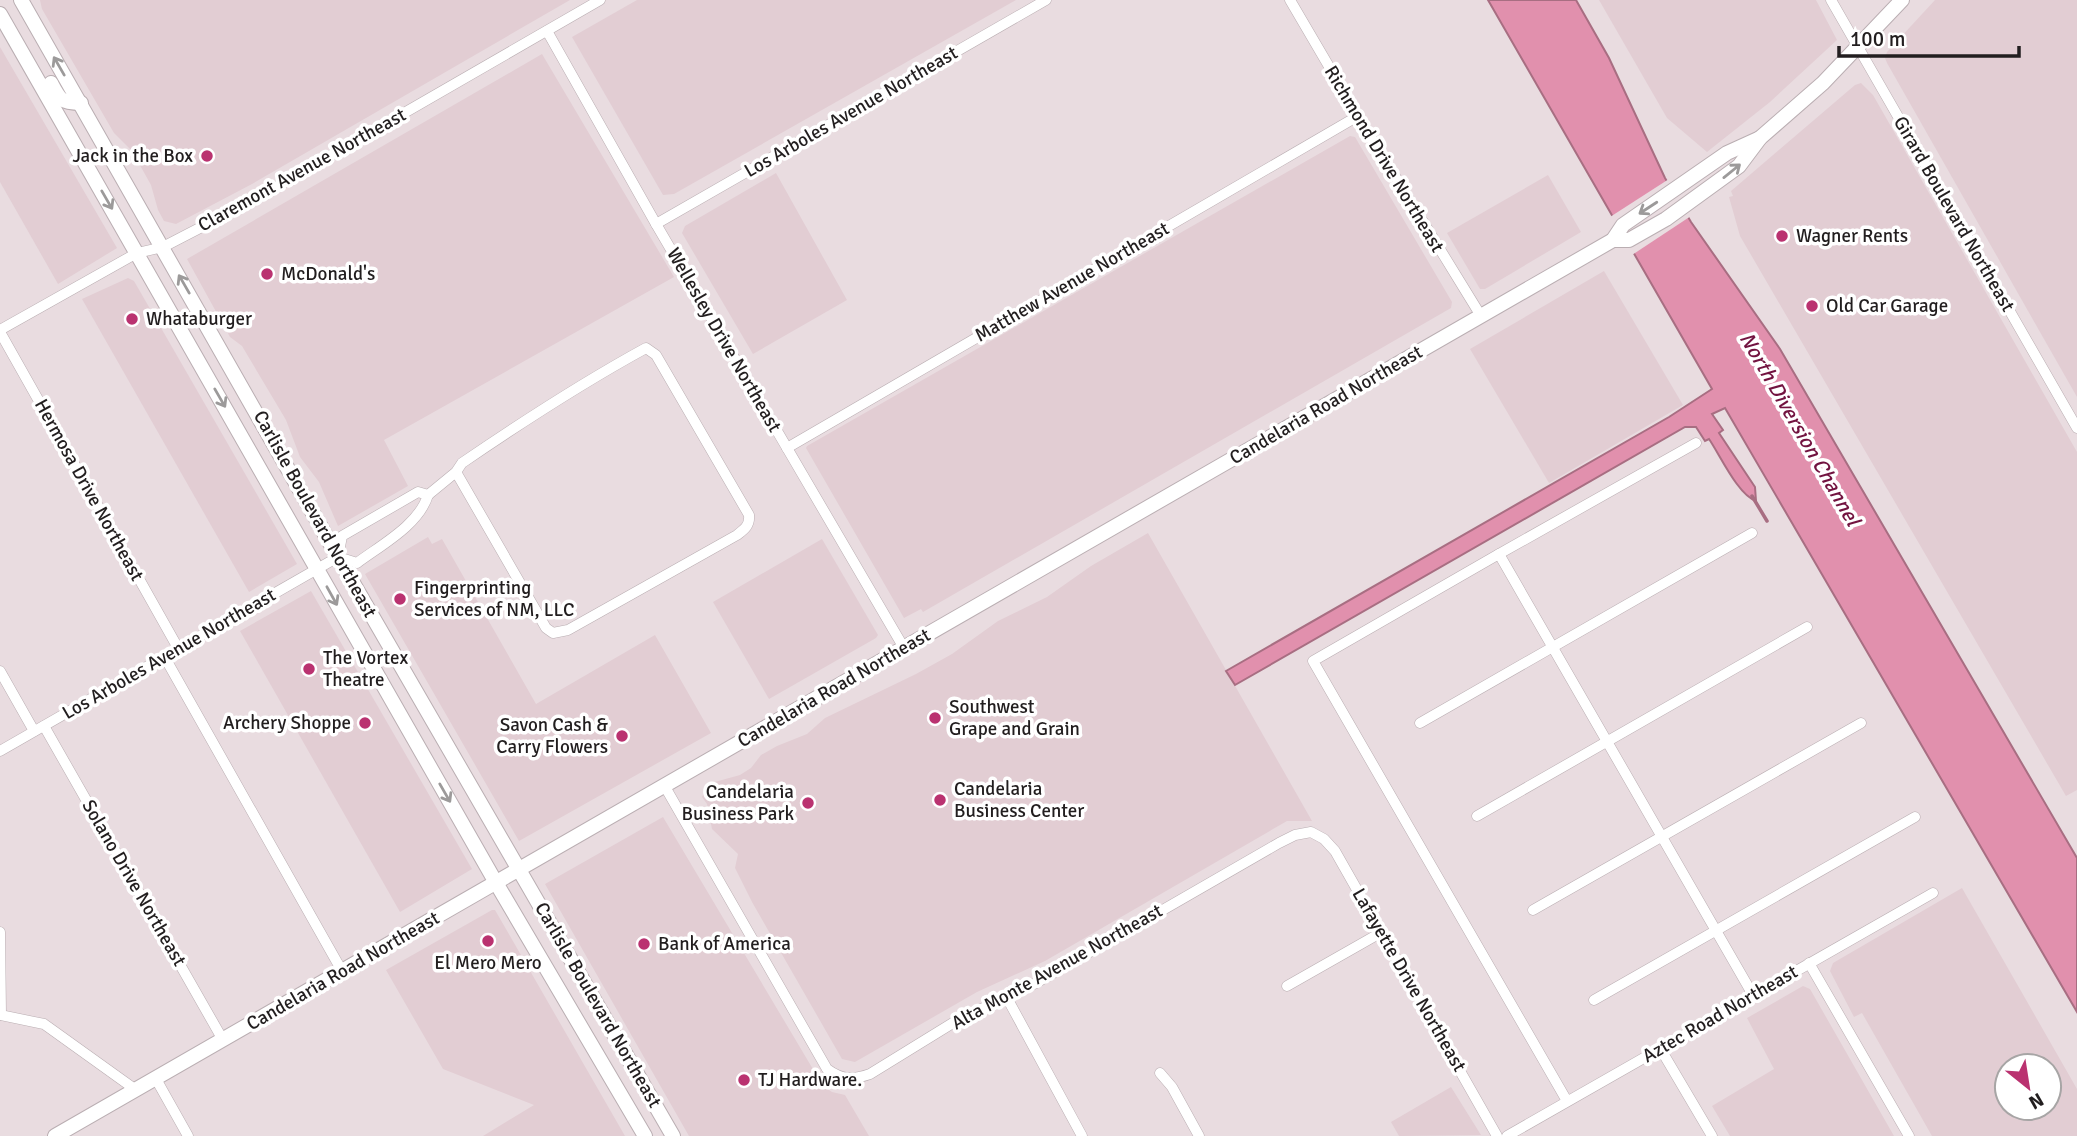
<svg xmlns="http://www.w3.org/2000/svg" width="2077" height="1136" font-family="Signika,sans-serif">
<rect width="100%" height="100%" fill="#e9dce0"/>
<g fill="#e2cdd3" fill-rule="evenodd">
<path d="M 40,0 L 570,0 L 252,184 L 176,224 L 164,221 L 158,210 L 151,185 L 132,151 L 114,133 L 42,9 Z"/>
<path d="M 637,0 L 1016,0 L 674,194 L 663,195 L 572,37 Z"/>
<path d="M 1599,0 L 1816,0 L 1837,40 L 1770,102 L 1707,152 L 1667,118 Z"/>
<path d="M 1935,0 L 2077,0 L 2077,397 L 1887,63 L 1885,58 L 1887,52 Z"/>
<path d="M 0,47 L 117,248 L 58,284 L 0,182 Z"/>
<path d="M 542,54 L 674,277 L 384,440 L 408,486 L 338,526 L 319,482 L 300,457 L 286,420 L 242,346 L 230,337 L 187,259 Z"/>
<path d="M 1861,83 L 1873,95 L 2077,452 L 2077,790 L 2066,796 L 1740,236 L 1729,197 L 1733,196 L 1731,191 L 1855,85 Z"/>
<path d="M 1350,136 L 1355,137 L 1452,302 L 1451,308 L 923,612 L 921,609 L 904,618 L 806,448 L 807,446 Z"/>
<path d="M 776,173 L 847,300 L 753,354 L 682,233 L 685,226 Z"/>
<path d="M 1548,175 L 1581,232 L 1485,289 L 1480,289 L 1447,233 Z"/>
<path d="M 1604,271 L 1683,405 L 1549,483 L 1470,349 Z"/>
<path d="M 128,278 L 134,281 L 297,564 L 249,592 L 82,299 Z"/>
<path d="M 1148,533 L 1312,821 L 1287,821 L 1045,961 L 977,992 L 855,1062 L 842,1059 L 752,902 L 735,868 L 738,854 L 712,829 L 707,804 L 702,797 L 705,791 L 711,783 L 740,775 L 751,768 L 761,755 L 777,746 L 807,734 L 825,718 L 916,674 L 952,654 L 998,621 L 1047,597 L 1091,566 Z"/>
<path d="M 428,537 L 432,544 L 442,539 L 536,704 L 655,635 L 711,733 L 519,841 L 365,574 Z"/>
<path d="M 822,539 L 878,635 L 876,638 L 769,699 L 713,602 Z"/>
<path d="M 311,591 L 472,869 L 400,912 L 240,631 Z"/>
<path d="M 663,817 L 823,1086 L 832,1092 L 845,1095 L 869,1136 L 689,1136 L 545,884 Z"/>
<path d="M 1962,888 L 2077,1089 L 2077,1136 L 1932,1136 L 1862,1013 L 1854,1017 L 1830,971 L 1833,963 ZM 2049,1066 L 2049,1108 L 2007,1108 L 2007,1066 Z"/>
<path d="M 492,910 L 495,910 L 625,1136 L 483,1136 L 534,1105 L 443,1069 L 386,970 Z"/>
<path d="M 1803,986 L 1810,989 L 1894,1136 L 1730,1136 L 1712,1106 L 1774,1069 L 1747,1018 Z"/>
<path d="M 1451,1087 L 1481,1135 L 1399,1136 L 1391,1122 Z"/>
</g>
<path fill="#e190ad" stroke="#a86e82" stroke-width="2" d="M 1488,0 L 1576,0 L 1609,58 L 1665,178 L 1691,222 L 1780,349 L 2077,858 L 2077,1012 L 1725,408 L 1712,414 L 1723,430 L 1719,433 L 1755,487 L 1756,501 C 1738,495 1720,455 1709,439 L 1705,441 L 1696,427 L 1685,427 L 1235,685 L 1226,671 L 1669,417 L 1712,389 Z"/>
<path fill="#e9dce0" d="M 1669,179 L 1691,216 L 1632,255 L 1610,217 Z"/>
<g fill="none" stroke-linecap="round" stroke-linejoin="round">
<path stroke="#a86e82" stroke-width="3.5" d="M 1752,496 L 1767,521"/>
<defs>
<g id="street">
<path d="M 1290,0 L 1358,116 L 1481,316"/>
<path d="M 1831,0 L 2077,428"/>
<path d="M 547,31 L 656,224 L 904,648"/>
<path d="M 656,224 L 1046,0"/>
<path d="M 0,330 L 137,253 L 163,247 L 248,203 L 600,0"/>
<path d="M 0,332 L 178,648"/>
<path d="M 787,448 L 1358,116"/>
<path d="M 418,492 L 428,495 C 419,525 381,545 357,563 L 338,557 L 342,536 Z"/>
<path d="M 428,495 L 456,472 L 462,463 C 522,422 582,383 646,348 L 656,355 L 749,515 C 750,525 745,529 737,535 L 568,630 L 553,633 L 546,628 L 456,472"/>
<path d="M 1499,554 L 1696,443"/>
<path d="M 164,656 L 342,971"/>
<path d="M 0,671 L 34,731"/>
<path d="M 1420,723 L 1752,533"/>
<path d="M 44,726 L 223,1040"/>
<path d="M 0,751 L 338,557"/>
<path d="M 664,785 L 827,1069 C 842,1080 853,1080 870,1074 L 956,1021 L 1036,983 L 1279,843 L 1295,835 L 1311,832 L 1324,839 L 1335,851 L 1497,1136"/>
<path d="M 1477,816 L 1807,627"/>
<path d="M 1533,910 L 1861,723"/>
<path d="M 0,932 L 1,1015"/>
<path d="M 1809,963 L 1909,1136"/>
<path d="M 1287,986 L 1382,932"/>
<path d="M 1006,996 L 1082,1136"/>
<path d="M 1594,1000 L 1915,817"/>
<path d="M 0,1015 L 44,1024 L 136,1090"/>
<path d="M 1660,1048 L 1712,1136"/>
<path d="M 1160,1073 L 1172,1087 L 1199,1136"/>
<path d="M 156,1079 L 188,1136"/>
<path d="M 1567,1101 L 1313,661 L 1499,554 L 1753,995"/>
<path d="M 1507,1136 L 1933,893"/>
</g>
<g id="secondary">
<path d="M 21,0 L 338,557 L 673,1136"/>
<path d="M 0,14 L 495,881 L 645,1136"/>
<path d="M 51,83 C 60,100 61,103 81,103"/>
<path d="M 1613,240 L 1629,240 L 1666,219 L 1739,166 L 1760,138 L 1823,83 L 1902,0"/>
<path d="M 55,1136 L 1613,240 L 1623,225 L 1727,153 L 1760,138"/>
</g>
</defs>
<use href="#street" stroke="#baaeb2" stroke-width="11"/>
<use href="#secondary" stroke="#baaeb2" stroke-width="16"/>
<use href="#street" stroke="#fff" stroke-width="10"/>
<use href="#secondary" stroke="#fff" stroke-width="14"/>
</g>
<defs><path id="oneway-shaft" d="M-6 0H5M1.5-3L5.5 0L1.5 3" fill="none" stroke-width="1.6" stroke-linecap="round" stroke-linejoin="round" transform="scale(1.75)"/></defs>
<g stroke="#9c9a9a">
<use href="#oneway-shaft" transform="translate(59 66) rotate(-120)"/>
<use href="#oneway-shaft" transform="translate(1732 171) rotate(-39)"/>
<use href="#oneway-shaft" transform="translate(107 200) rotate(60)"/>
<use href="#oneway-shaft" transform="translate(1648 208) rotate(147)"/>
<use href="#oneway-shaft" transform="translate(184 284) rotate(-120)"/>
<use href="#oneway-shaft" transform="translate(220 398) rotate(60)"/>
<use href="#oneway-shaft" transform="translate(332 596) rotate(61)"/>
<use href="#oneway-shaft" transform="translate(445 793) rotate(60)"/>
</g>
<g fill="#ba3270" stroke="#fff" stroke-width="2.5">
<circle cx="207" cy="156" r="7"/>
<circle cx="1782" cy="236" r="7"/>
<circle cx="267" cy="274" r="7"/>
<circle cx="1812" cy="306" r="7"/>
<circle cx="132" cy="319" r="7"/>
<circle cx="400" cy="599" r="7"/>
<circle cx="309" cy="669" r="7"/>
<circle cx="935" cy="718" r="7"/>
<circle cx="365" cy="723" r="7"/>
<circle cx="622" cy="736" r="7"/>
<circle cx="940" cy="800" r="7"/>
<circle cx="808" cy="803" r="7"/>
<circle cx="488" cy="941" r="7"/>
<circle cx="644" cy="944" r="7"/>
<circle cx="744" cy="1080" r="7"/>
</g>
<g text-anchor="middle" dominant-baseline="central" stroke-width="7" stroke-linejoin="round" paint-order="stroke">
<g font-size="19" fill="#221e1f" stroke="#fff">
<text transform="translate(851 112) rotate(-30)">Los Arboles Avenue Northeast</text>
<text transform="translate(1384 159) rotate(59)">Richmond Drive Northeast</text>
<text transform="translate(302 170) rotate(-29)">Claremont Avenue Northeast</text>
<text transform="translate(1954 214) rotate(60)">Girard Boulevard Northeast</text>
<text transform="translate(1072 282) rotate(-30)">Matthew Avenue Northeast</text>
<text transform="translate(724 340) rotate(60)">Wellesley Drive Northeast</text>
<text transform="translate(1326 405) rotate(-30)">Candelaria Road Northeast</text>
<text transform="translate(89 490) rotate(61)">Hermosa Drive Northeast</text>
<text transform="translate(315 514) rotate(61)">Carlisle Boulevard Northeast</text>
<text transform="translate(169 654) rotate(-30)">Los Arboles Avenue Northeast</text>
<text transform="translate(834 688) rotate(-30)">Candelaria Road Northeast</text>
<text transform="translate(134 883) rotate(60)">Solano Drive Northeast</text>
<text transform="translate(1057 967) rotate(-29)">Alta Monte Avenue Northeast</text>
<text transform="translate(343 971) rotate(-30)">Candelaria Road Northeast</text>
<text transform="translate(1409 980) rotate(60)">Lafayette Drive Northeast</text>
<text transform="translate(598 1005) rotate(60)">Carlisle Boulevard Northeast</text>
<text transform="translate(1720 1014) rotate(-30)">Aztec Road Northeast</text>
</g>
<g font-size="19" fill="#221e1f" stroke="#fff" text-anchor="start">
<text x="193" y="156" text-anchor="end">Jack in the Box</text>
<text x="1796" y="236">Wagner Rents</text>
<text x="281" y="274">McDonald's</text>
<text x="1826" y="306">Old Car Garage</text>
<text x="146" y="319">Whataburger</text>
<text x="414" y="588">Fingerprinting<tspan x="414" dy="22">Services of NM, LLC</tspan></text>
<text x="323" y="658">The Vortex<tspan x="323" dy="22">Theatre</tspan></text>
<text x="949" y="707">Southwest<tspan x="949" dy="22">Grape and Grain</tspan></text>
<text x="351" y="723" text-anchor="end">Archery Shoppe</text>
<text x="608" y="725" text-anchor="end">Savon Cash &amp;<tspan x="608" dy="22">Carry Flowers</tspan></text>
<text x="954" y="789">Candelaria<tspan x="954" dy="22">Business Center</tspan></text>
<text x="794" y="792" text-anchor="end">Candelaria<tspan x="794" dy="22">Business Park</tspan></text>
<text x="658" y="944">Bank of America</text>
<text x="488" y="963" text-anchor="middle">El Mero Mero</text>
<text x="758" y="1080">TJ Hardware.</text>
</g>
<g font-size="21" font-style="italic" fill="#721340" stroke="#fff">
<text transform="translate(1800 429) rotate(60)">North Diversion Channel</text>
</g>
</g>
<g transform="translate(2028 1087) rotate(150)"><circle r="33" fill="#ffffff" stroke="#a7a5a5" stroke-width="2"/>
<path d="M0-5L12 26L0 18L-12 26Z" fill="#ba3270"/>
<text y="-10" font-size="19" font-weight="bold" text-anchor="middle" fill="#221e1f">N</text>
</g>
<path d="M1839 46v10h180v-10" fill="none" stroke="#221e1f" stroke-width="3.5"/>
<text x="1850" y="46" font-size="21" fill="#221e1f" stroke="#ffffff" stroke-width="5" paint-order="stroke">100 m</text>
</svg>
